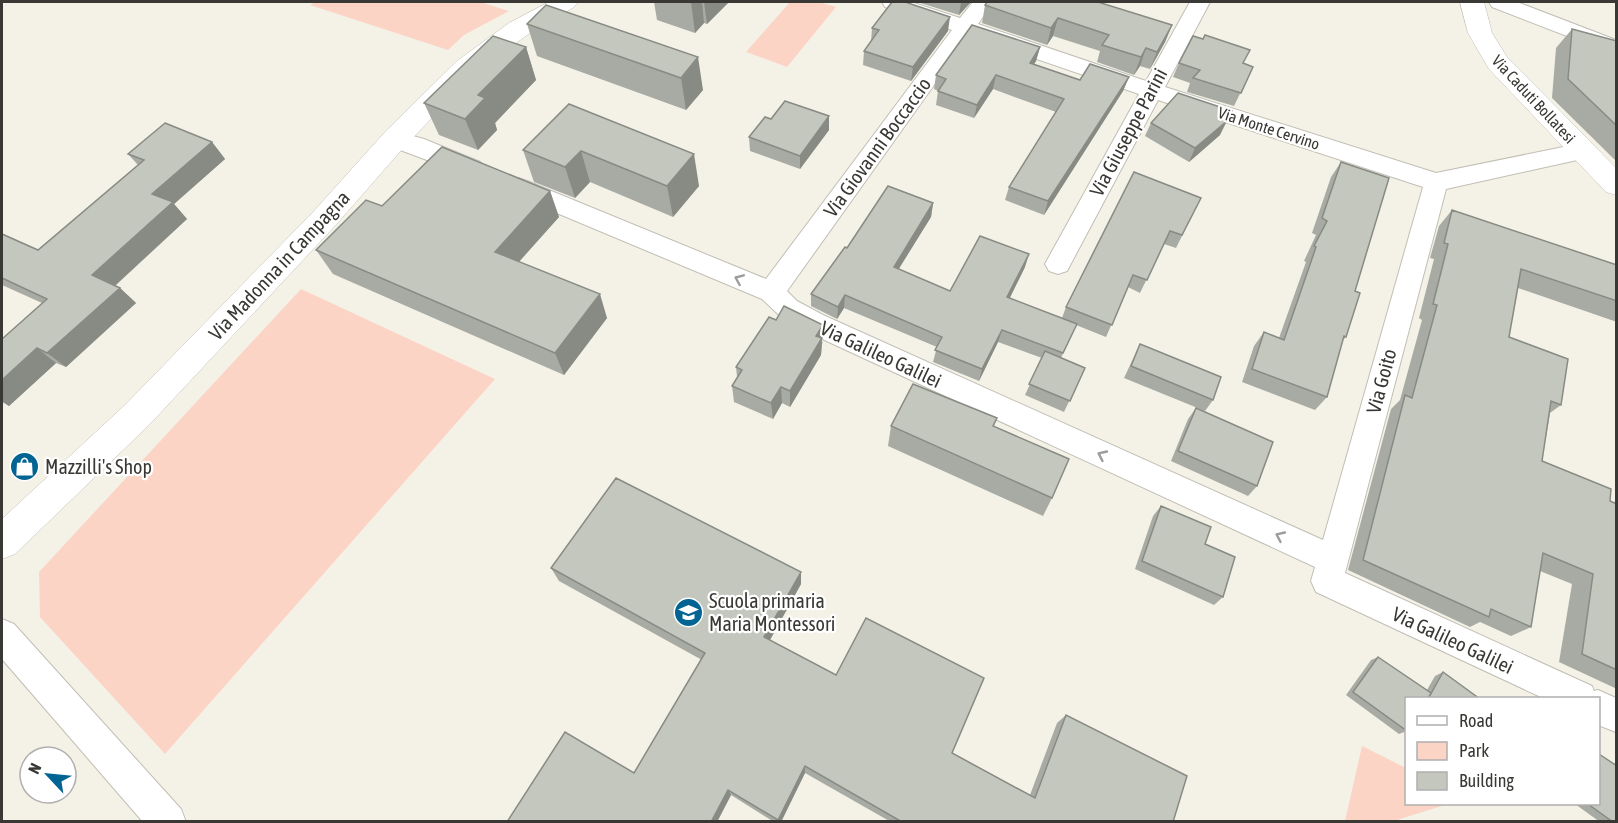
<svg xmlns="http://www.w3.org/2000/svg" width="1618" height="823" font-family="'Asap Condensed',sans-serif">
<rect width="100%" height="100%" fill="#f4f2e7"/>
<g fill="#fcd4c6">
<path d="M 315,2 L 480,2 L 509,11 L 464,35 L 448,50 L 310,5 Z"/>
<path d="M 790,2 L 819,2 L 836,7 L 787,67 L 746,52 Z"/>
<path d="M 301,289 L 495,379 L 165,754 L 40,617 L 39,572 Z"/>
<path d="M 1362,746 L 1406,768 L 1406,804 L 1448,804 L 1394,821 L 1345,821 Z"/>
</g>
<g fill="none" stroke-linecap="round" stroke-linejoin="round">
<defs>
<g id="street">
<path d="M 882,2 L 911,2 L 960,18 L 973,2 L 993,2 L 978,24 L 1146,81 L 1190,2 L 1210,2 L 1165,87 L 1436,173 L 1583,143 L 1591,145 L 1595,151 L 1591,157 L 1446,189 L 1345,573 L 1592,686 L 1594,691 L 1598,690 L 1616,698 L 1616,732 L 1598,725 L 1598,698 L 1543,698 L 1316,592 L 1311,581 L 1315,567 L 805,331 L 779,315 L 762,299 L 509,193 L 506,187 L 509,181 L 518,178 L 527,181 L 766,279 L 952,30 L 885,7 ZM 969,36 L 1139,94 L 1045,264 L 1049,271 L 1058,274 L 1067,271 L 1158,100 L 1423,187 L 1323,540 L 823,315 L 797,301 L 787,291 Z"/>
<path d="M 1489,2 L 1517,2 L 1616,40 L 1616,55 L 1492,7 Z"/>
<path d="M 395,131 L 424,139 L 480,162 L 484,168 L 480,174 L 472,177 L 387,145 L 383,139 L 387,133 Z"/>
<path d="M 2,619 L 14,624 L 181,809 L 186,822 L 143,822 L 2,659 Z"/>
</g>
<g id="secondary">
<path d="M 549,2 L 578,2 L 574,7 L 527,35 L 475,73 L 405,146 L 334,227 L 149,425 L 15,554 L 2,559 L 2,519 L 125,405 L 314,211 L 385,132 L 457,61 L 509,23 Z"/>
<path d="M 1460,2 L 1484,2 L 1492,33 L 1507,57 L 1616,168 L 1616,195 L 1606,192 L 1489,69 L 1468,33 Z"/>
</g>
</defs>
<use href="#street" stroke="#c1beb4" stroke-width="2"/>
<use href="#secondary" stroke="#c1beb4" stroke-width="1"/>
<use href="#street" fill="#fff" fill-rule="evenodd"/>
<use href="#secondary" fill="#fff" fill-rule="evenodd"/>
</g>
<g fill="#a8aba3">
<path d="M 654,2 L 729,2 L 707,24 L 704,23 L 695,33 L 657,20 Z"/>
<path d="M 917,2 L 971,2 L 959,15 Z"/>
<path d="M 546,5 L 703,90 L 686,110 L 537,56 L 527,24 Z"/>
<path d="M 985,5 L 1172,25 L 1165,42 L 1150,69 L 1140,66 L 1134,75 L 1097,62 L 1100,51 L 1053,36 L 1047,45 L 982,23 Z"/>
<path d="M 872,28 L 948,31 L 911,81 L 863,65 L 864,51 L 871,42 Z"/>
<path d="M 1572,29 L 1617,41 L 1617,162 L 1552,98 L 1556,48 Z"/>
<path d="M 526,47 L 536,80 L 495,123 L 497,130 L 478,150 L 439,135 L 424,103 Z"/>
<path d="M 1040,47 L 1036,61 L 1034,64 L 1080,80 L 1129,77 L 1123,91 L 1044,215 L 1005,200 L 1009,187 L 1056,112 L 993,89 L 974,118 L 936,105 L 938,91 L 934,89 L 936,75 Z"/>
<path d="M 1179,63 L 1243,63 L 1253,67 L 1234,106 L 1187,92 L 1190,83 L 1173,77 Z"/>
<path d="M 569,104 L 699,186 L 673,217 L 590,182 L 575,198 L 534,182 L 523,150 Z"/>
<path d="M 771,119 L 829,130 L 800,169 L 750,151 L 749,137 Z"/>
<path d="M 1151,123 L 1220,135 L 1189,162 L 1145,136 Z"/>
<path d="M 212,142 L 225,159 L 174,204 L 187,219 L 115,286 L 120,288 L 136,303 L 66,367 L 56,363 L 9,406 L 2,402 L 2,339 L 42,303 L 2,285 L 2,234 L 38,250 L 138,165 L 128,154 Z"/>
<path d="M 1341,162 L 1355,291 L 1346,337 L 1342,341 L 1327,397 L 1315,410 L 1242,382 L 1254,346 L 1264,332 L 1279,338 L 1306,262 L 1304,261 L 1316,235 L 1312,233 L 1331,177 Z"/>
<path d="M 550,191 L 559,217 L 519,262 L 607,318 L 564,375 L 333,274 L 316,250 L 382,206 Z"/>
<path d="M 1201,198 L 1176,248 L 1164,244 L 1140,293 L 1128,287 L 1106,337 L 1076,325 L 1061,358 L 1085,368 L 1064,412 L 1025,395 L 1042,358 L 998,342 L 979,381 L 933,362 L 937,347 L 844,308 L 837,319 L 811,306 L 811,294 L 847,248 L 933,203 L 931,217 L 898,269 L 950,291 L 1025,267 L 1009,298 L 1062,318 L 1066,307 Z"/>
<path d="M 1452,210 L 1617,265 L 1617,322 L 1518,288 L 1509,337 L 1561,405 L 1550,413 L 1542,461 L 1610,501 L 1617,504 L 1617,689 L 1559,662 L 1572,584 L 1540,571 L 1531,627 L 1511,636 L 1480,622 L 1470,627 L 1348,570 L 1391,409 L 1400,400 L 1422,320 L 1419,318 L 1434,259 L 1430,258 L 1439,226 Z"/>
<path d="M 823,342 L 822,344 L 821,355 L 790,407 L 782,403 L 773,419 L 734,402 L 732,386 L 737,377 L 736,367 Z"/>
<path d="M 1140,344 L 1213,400 L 1205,411 L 1124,378 Z"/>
<path d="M 1196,408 L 1257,486 L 1248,496 L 1171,461 L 1188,419 Z"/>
<path d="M 997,418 L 994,426 L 1052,498 L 1043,516 L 888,446 L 891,426 Z"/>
<path d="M 1161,506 L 1223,597 L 1214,605 L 1135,569 L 1153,516 Z"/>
<path d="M 551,568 L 801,584 L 770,640 L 952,753 L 1030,795 L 1057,723 L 1066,715 L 1173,822 L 891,822 L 805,773 L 781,822 L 774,822 L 731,795 L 717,822 L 507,822 L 634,773 L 702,660 L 559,581 Z"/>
<path d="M 1378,657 L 1427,690 L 1435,676 L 1443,672 L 1480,699 L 1407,699 L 1407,731 L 1399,734 L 1346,695 L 1371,660 Z"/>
<path d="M 1575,804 L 1599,804 L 1617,822 L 1600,822 Z"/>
</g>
<g fill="#888b84">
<path d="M 691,2 L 702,2 L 704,23 L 695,33 Z"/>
<path d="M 704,2 L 729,2 L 707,24 Z"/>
<path d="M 961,2 L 971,2 L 959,15 Z"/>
<path d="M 950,17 L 948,31 L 911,81 L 913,67 Z"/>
<path d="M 1058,18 L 1053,36 L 1047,45 L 1051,28 Z"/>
<path d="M 1172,25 L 1165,42 L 1150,69 L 1157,52 Z"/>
<path d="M 526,47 L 536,80 L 495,123 L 497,130 L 478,150 L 465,119 L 478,95 Z"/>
<path d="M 1040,47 L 1036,61 L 1026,77 L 1030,63 Z"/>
<path d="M 1146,48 L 1140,66 L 1134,75 L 1141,57 Z"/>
<path d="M 698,57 L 703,90 L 686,110 L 681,78 Z"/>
<path d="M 996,75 L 993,89 L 974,118 L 977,105 Z"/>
<path d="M 1129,77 L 1123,91 L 1044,215 L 1048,201 Z"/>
<path d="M 829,116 L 829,130 L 800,169 L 800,156 Z"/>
<path d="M 1227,121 L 1220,135 L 1189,162 L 1195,148 Z"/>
<path d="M 212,142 L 225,159 L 174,204 L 187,219 L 109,291 L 92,275 L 152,194 Z"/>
<path d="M 581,151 L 590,182 L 575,198 L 565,167 Z"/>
<path d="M 694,154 L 699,186 L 673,217 L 667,186 Z"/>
<path d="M 550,191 L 559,217 L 506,276 L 495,252 Z"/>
<path d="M 933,203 L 931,217 L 892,280 L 894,267 Z"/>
<path d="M 1029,254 L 1025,267 L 1004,310 L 1007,297 Z"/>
<path d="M 120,288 L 136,303 L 66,367 L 47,353 Z"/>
<path d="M 600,294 L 607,318 L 564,375 L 555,353 Z"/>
<path d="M 845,295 L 844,308 L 837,319 L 838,307 Z"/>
<path d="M 823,325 L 821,355 L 790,407 L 790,391 L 816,336 Z"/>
<path d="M 1002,330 L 998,342 L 979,381 L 982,369 Z"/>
<path d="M 37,348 L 56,363 L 9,406 L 2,401 L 2,380 Z"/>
<path d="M 781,387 L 782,403 L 773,419 L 771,403 Z"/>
<path d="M 801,572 L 801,584 L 766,647 L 764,637 Z"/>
<path d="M 805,766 L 805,773 L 781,822 L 778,822 L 778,820 Z"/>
<path d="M 728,790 L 731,795 L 717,822 L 711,822 Z"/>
</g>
<g fill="#c3c7bd" stroke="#888b84" stroke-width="1.5">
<path d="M 892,2 L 905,2 L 950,17 L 913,67 L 864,51 L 879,30 L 872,28 Z"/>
<path d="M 987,2 L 1098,2 L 1172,25 L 1157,52 L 1146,48 L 1141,57 L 1102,45 L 1109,35 L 1058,18 L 1051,28 L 985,5 Z"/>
<path d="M 546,5 L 698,57 L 681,78 L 527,24 Z"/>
<path d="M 972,25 L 1040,47 L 1030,63 L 1080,80 L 1090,64 L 1129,77 L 1048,201 L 1009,187 L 1064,99 L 996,75 L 977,105 L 938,91 L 946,79 L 936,75 Z"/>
<path d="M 1572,29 L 1617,41 L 1617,126 L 1568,79 Z"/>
<path d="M 1205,35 L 1250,50 L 1243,63 L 1253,67 L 1241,93 L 1193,78 L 1200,70 L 1179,63 L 1193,36 L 1203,39 Z"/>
<path d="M 493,36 L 526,47 L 478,95 L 485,98 L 465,119 L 424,103 Z"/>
<path d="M 1178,93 L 1232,111 L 1227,121 L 1195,148 L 1151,123 Z"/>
<path d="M 785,101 L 829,116 L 800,156 L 749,137 L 765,117 L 771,119 Z"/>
<path d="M 569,104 L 694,154 L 667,186 L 581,151 L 565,167 L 523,150 Z"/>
<path d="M 165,123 L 212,142 L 152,194 L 173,202 L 92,275 L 120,288 L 47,353 L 37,348 L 2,380 L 2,339 L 47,299 L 2,278 L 2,234 L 38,250 L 144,160 L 128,154 Z"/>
<path d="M 442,147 L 550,191 L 495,252 L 600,294 L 555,353 L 316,250 L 366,200 L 382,206 Z"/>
<path d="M 1341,162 L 1389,178 L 1355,291 L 1360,293 L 1346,337 L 1344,336 L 1327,397 L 1252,369 L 1264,332 L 1284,340 L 1316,247 L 1314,246 L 1327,221 L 1322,218 Z"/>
<path d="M 1134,172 L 1201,198 L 1182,235 L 1170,231 L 1147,280 L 1133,275 L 1112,325 L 1066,307 Z"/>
<path d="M 888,186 L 933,203 L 894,267 L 950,291 L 980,236 L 1029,254 L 1007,297 L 1077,324 L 1063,353 L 1002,330 L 982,369 L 935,350 L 942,337 L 845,295 L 838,307 L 811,294 L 845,247 L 847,248 Z"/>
<path d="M 1452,210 L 1617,265 L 1617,301 L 1521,269 L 1509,337 L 1568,359 L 1561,405 L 1551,401 L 1542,461 L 1611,489 L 1610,501 L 1617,504 L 1617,670 L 1582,654 L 1593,574 L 1543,553 L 1531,627 L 1491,609 L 1489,617 L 1363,560 L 1405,395 L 1412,398 L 1437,305 L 1433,304 L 1448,244 L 1444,243 Z"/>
<path d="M 784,306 L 823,325 L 816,336 L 822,338 L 790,391 L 781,387 L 771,403 L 732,386 L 742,370 L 736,367 L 769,317 L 776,320 Z"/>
<path d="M 1140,344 L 1221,377 L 1213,400 L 1131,366 Z"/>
<path d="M 1045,351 L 1085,368 L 1070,401 L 1029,384 Z"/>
<path d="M 913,384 L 997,418 L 993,426 L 1069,459 L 1052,498 L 891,426 Z"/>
<path d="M 1196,408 L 1273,442 L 1257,486 L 1178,451 Z"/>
<path d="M 616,478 L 801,572 L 764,637 L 836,675 L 866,618 L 984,678 L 952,753 L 1035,798 L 1066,715 L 1187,776 L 1173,822 L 902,822 L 805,766 L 778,820 L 728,790 L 711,822 L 507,822 L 565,732 L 634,773 L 705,653 L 551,568 Z"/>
<path d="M 1161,506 L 1211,527 L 1205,544 L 1235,557 L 1223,597 L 1142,561 Z"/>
<path d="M 1378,657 L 1431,693 L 1428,699 L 1407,699 L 1407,731 L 1353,692 Z"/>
<path d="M 1443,672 L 1480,699 L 1428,699 Z"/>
<path d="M 1599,754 L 1617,766 L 1617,822 L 1613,822 L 1588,804 L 1599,804 Z"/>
</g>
<defs><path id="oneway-chevron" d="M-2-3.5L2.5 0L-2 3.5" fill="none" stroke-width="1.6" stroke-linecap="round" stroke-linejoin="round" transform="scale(1.5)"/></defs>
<g stroke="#9c9c9a">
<use href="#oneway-chevron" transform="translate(739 279) rotate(-157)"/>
<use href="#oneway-chevron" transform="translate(1102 455) rotate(-155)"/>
<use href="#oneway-chevron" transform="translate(1280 536) rotate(-155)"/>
</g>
<defs>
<symbol id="shop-disc" viewBox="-11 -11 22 22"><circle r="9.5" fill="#016493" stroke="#fff"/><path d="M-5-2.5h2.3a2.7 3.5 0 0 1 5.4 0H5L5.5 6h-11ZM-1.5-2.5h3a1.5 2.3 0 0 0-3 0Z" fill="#fff"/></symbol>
<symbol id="school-disc" viewBox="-11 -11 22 22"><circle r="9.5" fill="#016493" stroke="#fff"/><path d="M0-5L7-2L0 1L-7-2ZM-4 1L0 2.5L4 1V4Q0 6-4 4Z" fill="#fff"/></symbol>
</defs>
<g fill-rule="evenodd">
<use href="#shop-disc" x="8" y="450" width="33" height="33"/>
<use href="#school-disc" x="672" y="596" width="33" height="33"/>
</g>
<g text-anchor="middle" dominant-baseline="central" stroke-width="4.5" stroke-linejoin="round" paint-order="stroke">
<g font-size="16" fill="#393834" stroke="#fff">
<text transform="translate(1534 99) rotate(47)">Via Caduti Bollatesi</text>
<text transform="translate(1269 128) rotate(18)">Via Monte Cervino</text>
</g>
<g font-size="20" fill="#393834" stroke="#fff">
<text transform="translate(1128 132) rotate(-62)">Via Giuseppe Parini</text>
<text transform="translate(877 147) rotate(-54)">Via Giovanni Boccaccio</text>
<text transform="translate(279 265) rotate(-47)">Via Madonna in Campagna</text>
<text transform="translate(881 354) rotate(25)">Via Galileo Galilei</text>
<text transform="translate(1381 381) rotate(-75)">Via Goito</text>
<text transform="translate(1453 640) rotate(25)">Via Galileo Galilei</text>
</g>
<g font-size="20" fill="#393834" stroke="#fff" text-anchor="start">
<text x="45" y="466">Mazzilli's Shop</text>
<text x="709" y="600">Scuola primaria<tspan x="709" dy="23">Maria Montessori</tspan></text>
</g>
</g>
<rect width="1618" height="823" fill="none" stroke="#393834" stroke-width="6"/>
<rect x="1405" y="697" width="195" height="108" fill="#ffffff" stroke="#b0afae" stroke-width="1.5"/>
<rect x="1417" y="716" width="30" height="9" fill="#ffffff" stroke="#b0afae" stroke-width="1.5"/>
<text x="1459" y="727" font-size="18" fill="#393834">Road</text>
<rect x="1417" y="742" width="30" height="18" fill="#fcd4c6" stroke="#b0afae" stroke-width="1.5"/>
<text x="1459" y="757" font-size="18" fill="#393834">Park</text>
<rect x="1417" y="772" width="30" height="18" fill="#c3c7bd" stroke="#b0afae" stroke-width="1.5"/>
<text x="1459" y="787" font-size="18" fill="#393834">Building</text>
<g transform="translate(48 775) rotate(296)"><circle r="28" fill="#ffffff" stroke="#b0afae" stroke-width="1.5"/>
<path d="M0-4.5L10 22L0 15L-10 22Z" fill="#016493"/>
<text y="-9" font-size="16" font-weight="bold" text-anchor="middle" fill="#393834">N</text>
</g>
</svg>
